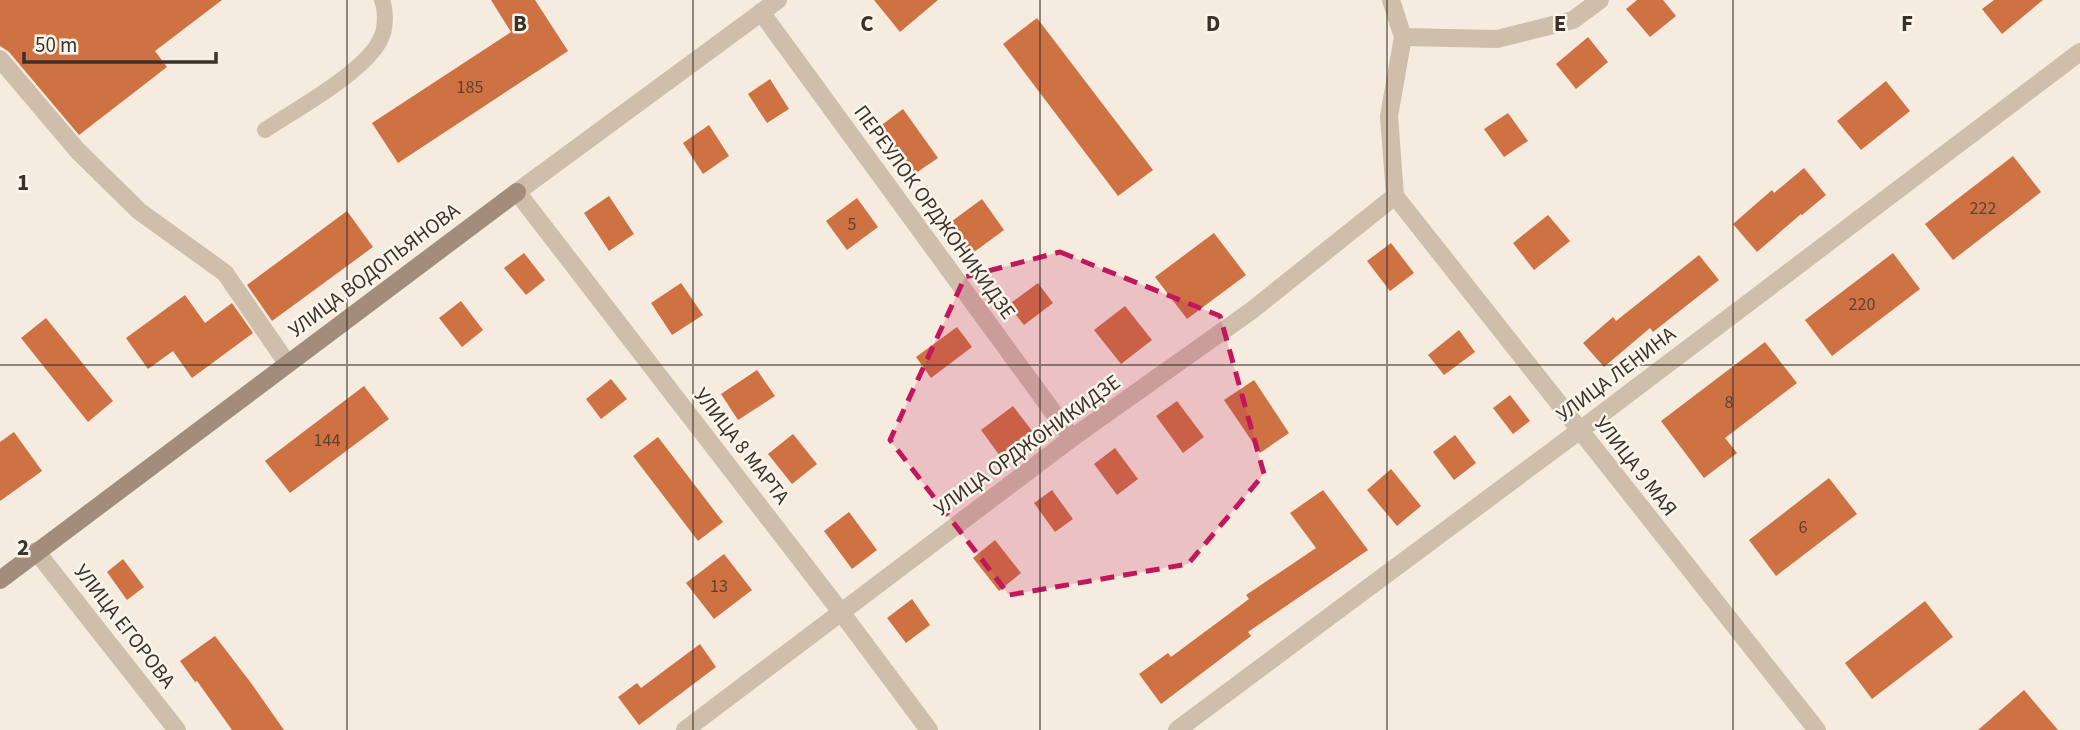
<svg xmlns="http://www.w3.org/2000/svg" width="2080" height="730" font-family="'Source Sans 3',sans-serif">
<rect width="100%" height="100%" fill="#f5ecdf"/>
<g fill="#ce7244">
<path d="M 0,0 L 222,0 L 155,51 L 167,67 L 79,135 L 9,52 L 0,46 Z"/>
<path d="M 491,0 L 535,0 L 568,51 L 398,163 L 372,123 L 511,32 Z"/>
<path d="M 874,0 L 938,0 L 900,32 Z"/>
<path d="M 1637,0 L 1663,0 L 1676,16 L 1650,37 L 1626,9 Z"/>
<path d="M 1994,0 L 2043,0 L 2002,34 L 1982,9 Z"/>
<path d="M 1037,18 L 1153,170 L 1118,196 L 1003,44 Z"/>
<path d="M 1588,37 L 1608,62 L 1576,89 L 1556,64 Z"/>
<path d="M 770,79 L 789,109 L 767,123 L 748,94 Z"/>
<path d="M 1886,81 L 1910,111 L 1861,150 L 1837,121 Z"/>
<path d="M 903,109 L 938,158 L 913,175 L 879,127 Z"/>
<path d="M 1508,113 L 1528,141 L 1504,157 L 1484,129 Z"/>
<path d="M 709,125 L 729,156 L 703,174 L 683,143 Z"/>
<path d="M 2013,156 L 2041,192 L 1953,260 L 1925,224 Z"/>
<path d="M 1804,168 L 1826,195 L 1802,215 L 1801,214 L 1757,252 L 1733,224 L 1772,190 L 1774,193 Z"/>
<path d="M 609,196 L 634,234 L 609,251 L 584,213 Z"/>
<path d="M 857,198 L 878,227 L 847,250 L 826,221 Z"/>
<path d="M 982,199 L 1004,230 L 970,255 L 948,224 Z"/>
<path d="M 347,211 L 373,247 L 272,321 L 247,285 Z"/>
<path d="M 1548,215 L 1570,241 L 1534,270 L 1513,243 Z"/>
<path d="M 1214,233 L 1246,275 L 1187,319 L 1155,277 Z"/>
<path d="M 1391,243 L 1414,273 L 1390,291 L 1367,261 Z"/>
<path d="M 524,253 L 545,280 L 526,295 L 504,268 Z"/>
<path d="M 1893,253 L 1920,289 L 1832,356 L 1805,320 Z"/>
<path d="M 1699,255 L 1719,280 L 1653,332 L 1650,328 L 1604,367 L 1583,343 L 1613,317 L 1616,321 Z"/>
<path d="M 681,283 L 703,315 L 672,335 L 651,303 Z"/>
<path d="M 1038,283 L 1053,303 L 1024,325 L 1008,305 Z"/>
<path d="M 185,295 L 205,323 L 232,303 L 253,333 L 192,378 L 173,351 L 148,369 L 126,338 Z"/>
<path d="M 461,301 L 483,330 L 462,347 L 439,318 Z"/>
<path d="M 1125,306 L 1152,340 L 1121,364 L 1094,330 Z"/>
<path d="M 46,318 L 113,401 L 88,422 L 21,338 Z"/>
<path d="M 957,327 L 972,347 L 931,378 L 916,357 Z"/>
<path d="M 1459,330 L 1475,352 L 1444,375 L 1428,355 Z"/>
<path d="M 1765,342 L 1797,383 L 1725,438 L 1737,453 L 1704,478 L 1661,421 Z"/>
<path d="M 757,370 L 775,396 L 738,420 L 721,394 Z"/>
<path d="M 611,379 L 627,399 L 601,419 L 586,399 Z"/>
<path d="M 1254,380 L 1289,433 L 1260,453 L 1224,400 Z"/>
<path d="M 364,386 L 389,419 L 290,493 L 265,461 Z"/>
<path d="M 1510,395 L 1530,421 L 1513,434 L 1493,408 Z"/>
<path d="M 1177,401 L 1204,437 L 1183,453 L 1156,416 Z"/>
<path d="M 1013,406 L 1033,432 L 1000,456 L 981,430 Z"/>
<path d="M 14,432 L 42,471 L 0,501 L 0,442 Z"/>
<path d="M 793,434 L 817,464 L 792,484 L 768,454 Z"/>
<path d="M 1455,435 L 1476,463 L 1454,480 L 1433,452 Z"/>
<path d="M 658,437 L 723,522 L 698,541 L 633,456 Z"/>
<path d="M 1115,448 L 1138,479 L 1117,495 L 1094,464 Z"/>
<path d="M 1391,469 L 1421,506 L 1397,526 L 1367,490 Z"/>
<path d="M 1829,478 L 1857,514 L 1776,576 L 1749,540 Z"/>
<path d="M 1052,490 L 1073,519 L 1055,532 L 1034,503 Z"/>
<path d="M 1323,490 L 1368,550 L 1248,632 L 1251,636 L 1161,704 L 1139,674 L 1168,653 L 1171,657 L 1249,599 L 1246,595 L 1316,548 L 1290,513 Z"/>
<path d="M 849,512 L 877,550 L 852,569 L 824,531 Z"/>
<path d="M 995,540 L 1021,573 L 999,591 L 973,558 Z"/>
<path d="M 724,554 L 752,590 L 714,619 L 686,583 Z"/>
<path d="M 123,559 L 144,587 L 127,600 L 107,572 Z"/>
<path d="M 912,599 L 930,625 L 906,643 L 887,618 Z"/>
<path d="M 1925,601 L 1953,637 L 1872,699 L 1845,663 Z"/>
<path d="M 215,636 L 251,683 L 284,730 L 232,730 L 197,681 L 195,682 L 180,661 Z"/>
<path d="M 700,644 L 716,667 L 639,725 L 618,697 L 637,683 L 641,688 Z"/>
<path d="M 2024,690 L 2058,730 L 1978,730 Z"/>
</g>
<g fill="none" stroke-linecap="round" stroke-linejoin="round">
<path stroke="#cebeaa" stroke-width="16" d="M 265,130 C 295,110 368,70 381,38 C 386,28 386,10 382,0"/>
<g stroke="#cebeaa" stroke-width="18">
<path d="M 778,0 L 517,192 L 841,612 L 929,730"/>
<path d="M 1391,0 L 1403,37 L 1389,116 L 1395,196"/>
<path d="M 761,12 L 1072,438"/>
<path d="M 1403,37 L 1497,39 L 1573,20 L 1600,0"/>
<path d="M 0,59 L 78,151 L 139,211 L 225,273 L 287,363"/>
<path d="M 1395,196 L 1817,730"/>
<path d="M 36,551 L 177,730"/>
<path d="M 685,730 L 1072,438 L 1251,311 L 1395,196"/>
<path d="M 1177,730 L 1579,431 L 2080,52"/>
</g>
<path stroke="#a28d7b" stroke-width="18" d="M 0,580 L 517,192"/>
</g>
<path fill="#c2185b" fill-opacity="0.2" stroke="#c2185b" stroke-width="5" stroke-dasharray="14 9" stroke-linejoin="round" d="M 1060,252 L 1220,316 L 1264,474 L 1188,564 L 1009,595 L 890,440 L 965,277 Z"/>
<path fill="none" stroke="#3b312a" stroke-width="2" stroke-opacity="0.55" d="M 347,0 L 347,730M 693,0 L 693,730M 1040,0 L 1040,730M 1387,0 L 1387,730M 1733,0 L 1733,730M 0,365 L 2080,365"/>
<g text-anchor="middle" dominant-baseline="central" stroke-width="5" stroke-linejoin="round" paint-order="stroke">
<g font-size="18" fill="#604130">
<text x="470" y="87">185</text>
<text x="1983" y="208">222</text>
<text x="852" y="224">5</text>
<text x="1862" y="304">220</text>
<text x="1729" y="402">8</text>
<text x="327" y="440">144</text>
<text x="1803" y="527">6</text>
<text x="719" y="586">13</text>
</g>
<g font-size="21" fill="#3b312a" stroke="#fbf6ec">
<text transform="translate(935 212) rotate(54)">ПЕРЕУЛОК ОРДЖОНИКИДЗЕ</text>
<text transform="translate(374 270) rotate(-37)">УЛИЦА ВОДОПЬЯНОВА</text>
<text transform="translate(1616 374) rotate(-37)">УЛИЦА ЛЕНИНА</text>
<text transform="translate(1027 445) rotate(-36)">УЛИЦА ОРДЖОНИКИДЗЕ</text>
<text transform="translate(742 446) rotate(52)">УЛИЦА 8 МАРТА</text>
<text transform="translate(1636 466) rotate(52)">УЛИЦА 9 МАЯ</text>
<text transform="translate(125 626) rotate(52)">УЛИЦА ЕГОРОВА</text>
</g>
</g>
<g font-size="23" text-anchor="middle" font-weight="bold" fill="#3b312a" stroke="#fbf6ec" stroke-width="5" stroke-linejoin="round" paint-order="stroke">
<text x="520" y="31">B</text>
<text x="867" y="31">C</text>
<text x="1213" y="31">D</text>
<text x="1560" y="31">E</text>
<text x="1907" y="31">F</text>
<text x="23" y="190">1</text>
<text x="23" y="555">2</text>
</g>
<path d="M24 52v10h192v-10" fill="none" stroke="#3b312a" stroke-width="3.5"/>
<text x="35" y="52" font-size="21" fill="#3b312a" stroke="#fbf6ec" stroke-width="5" paint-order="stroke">50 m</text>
</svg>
